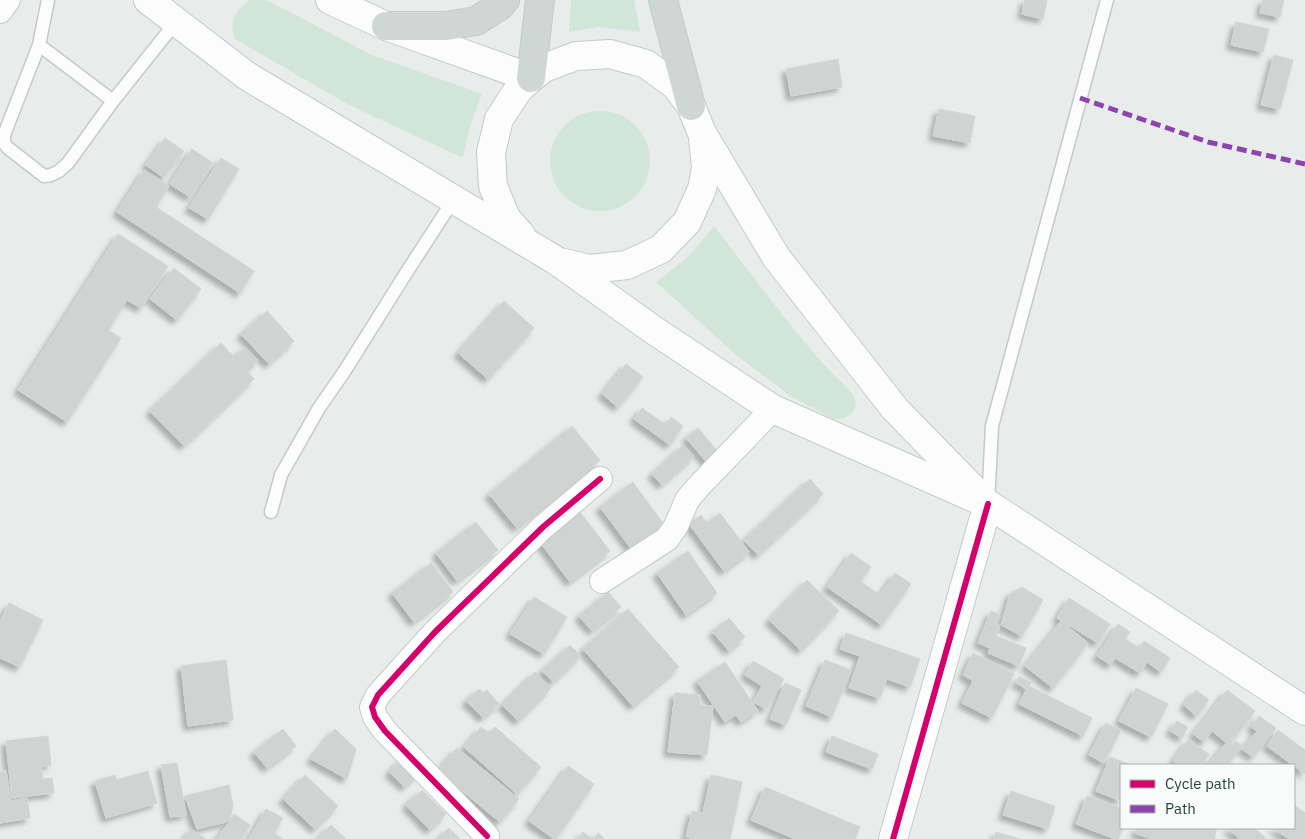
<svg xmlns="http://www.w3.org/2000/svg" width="1305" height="839" font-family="'IBM Plex Sans',sans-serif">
<defs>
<filter id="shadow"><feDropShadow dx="-4.5" dy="4.5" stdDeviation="2.5" flood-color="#0004"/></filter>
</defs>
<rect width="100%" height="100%" fill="#e8edeb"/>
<g fill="#d1e6d8">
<path d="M 250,0 L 267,0 L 372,55 L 482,94 C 473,115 467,135 463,158 L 349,105 L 235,39 C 228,21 235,10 250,0 Z"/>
<path d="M 571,0 L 634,0 L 640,32 L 599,27 L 569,32 Z"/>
<circle cx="600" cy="161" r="50"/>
<path d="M 714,226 C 749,271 782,316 819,359 C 827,369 851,389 855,399 C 859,412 846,420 834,419 L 790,396 L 735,354 L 656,282 L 682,262 L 697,247 Z"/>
</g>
<g fill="#cfd4d2" stroke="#d1d6d4" filter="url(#shadow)">
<path d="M 1025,0 L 1047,0 L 1043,19 L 1022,14 Z"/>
<path d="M 1263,0 L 1284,0 L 1280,17 L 1260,13 Z"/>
<path d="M 1236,22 L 1269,29 L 1263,52 L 1231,45 Z"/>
<path d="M 1274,55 L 1293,60 L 1280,109 L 1261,105 Z"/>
<path d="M 838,59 L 842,87 L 791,96 L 786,69 Z"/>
<path d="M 939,109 L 975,116 L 970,143 L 933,136 Z"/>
<path d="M 165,138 L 184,151 L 164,178 L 146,165 Z"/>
<path d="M 192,149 L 213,163 L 190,197 L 170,184 Z"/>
<path d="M 221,158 L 239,169 L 208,219 L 189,208 Z"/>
<path d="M 144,170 L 169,186 L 156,207 L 254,271 L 240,293 L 117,212 Z"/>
<path d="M 118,234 L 168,266 L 141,308 L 127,300 L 108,330 L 121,338 L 67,422 L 18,390 Z"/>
<path d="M 174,268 L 201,289 L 177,320 L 150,299 Z"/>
<path d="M 504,301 L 534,328 L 488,379 L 458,353 Z"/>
<path d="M 267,311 L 294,341 L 269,364 L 241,334 Z"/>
<path d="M 221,343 L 234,357 L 245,347 L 258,360 L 247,371 L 254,379 L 184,446 L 150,411 Z"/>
<path d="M 626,364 L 643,377 L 618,407 L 602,394 Z"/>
<path d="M 642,408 L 666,425 L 671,417 L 683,426 L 670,445 L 634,419 Z"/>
<path d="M 572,426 L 600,460 L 517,528 L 489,494 Z"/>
<path d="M 698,428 L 721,455 L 709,465 L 686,438 Z"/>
<path d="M 683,445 L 694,456 L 662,485 L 652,474 Z"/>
<path d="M 810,479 L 823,494 L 758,555 L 744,540 Z"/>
<path d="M 633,482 L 665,526 L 632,550 L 600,507 Z"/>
<path d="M 580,512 L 610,551 L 570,582 L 540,542 Z"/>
<path d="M 720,513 L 749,552 L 724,571 L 689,524 L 701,515 L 707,523 Z"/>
<path d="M 476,522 L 498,550 L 457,581 L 436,553 Z"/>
<path d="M 688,551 L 717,593 L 686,615 L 657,573 Z"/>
<path d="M 851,553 L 871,567 L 860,581 L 880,595 L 895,573 L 911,584 L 882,625 L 827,587 Z"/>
<path d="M 431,563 L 453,592 L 414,622 L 392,593 Z"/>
<path d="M 807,580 L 839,611 L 801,650 L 769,620 Z"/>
<path d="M 1022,587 L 1043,600 L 1022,636 L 1001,625 L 1010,594 Z"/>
<path d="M 608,592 L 621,607 L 592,631 L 579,616 Z"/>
<path d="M 534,597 L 567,617 L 544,654 L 510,634 Z"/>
<path d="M 1069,598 L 1110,624 L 1098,643 L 1057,618 Z"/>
<path d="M 9,603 L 43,620 L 20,667 L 0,658 L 0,622 Z"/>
<path d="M 628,609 L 679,667 L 633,706 L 583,649 Z"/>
<path d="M 991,611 L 999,614 L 995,624 L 1000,626 L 996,636 L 1026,648 L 1019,666 L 988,653 L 990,648 L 978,643 Z"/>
<path d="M 729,618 L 745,637 L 729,651 L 713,632 Z"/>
<path d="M 1061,621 L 1088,643 L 1053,688 L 1025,666 Z"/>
<path d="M 1118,624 L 1130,632 L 1125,639 L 1139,648 L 1144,641 L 1170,658 L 1161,672 L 1147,662 L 1140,673 L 1115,658 L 1111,665 L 1097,656 Z"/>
<path d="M 846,633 L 920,659 L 910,687 L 887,679 L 880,698 L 849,688 L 860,656 L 840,649 Z"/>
<path d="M 570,645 L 581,656 L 553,682 L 542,671 Z"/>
<path d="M 973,653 L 1014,674 L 992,718 L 962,703 L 973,681 L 963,675 Z"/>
<path d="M 226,660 L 233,720 L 188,726 L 181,666 Z"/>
<path d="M 825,660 L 851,670 L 832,717 L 806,706 Z"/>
<path d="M 753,661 L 784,679 L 766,709 L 753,702 L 762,686 L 745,675 Z"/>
<path d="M 725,662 L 758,711 L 741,722 L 736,715 L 725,722 L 697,681 Z"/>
<path d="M 535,672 L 551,688 L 518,721 L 502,705 Z"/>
<path d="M 1019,677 L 1031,682 L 1029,686 L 1092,718 L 1083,736 L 1019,704 L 1027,689 L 1016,683 Z"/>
<path d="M 785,683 L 801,690 L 786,725 L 770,719 Z"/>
<path d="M 1136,688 L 1168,704 L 1151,737 L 1119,721 Z"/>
<path d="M 479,689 L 483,693 L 487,690 L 499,704 L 483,718 L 466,701 Z"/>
<path d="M 1196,690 L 1209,700 L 1196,716 L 1184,705 Z"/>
<path d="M 1227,690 L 1255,711 L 1229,745 L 1212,731 L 1204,742 L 1193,734 Z"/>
<path d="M 675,693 L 700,695 L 699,705 L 713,706 L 707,755 L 668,752 Z"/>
<path d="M 1259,716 L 1276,728 L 1253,757 L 1242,749 L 1257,731 L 1251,727 Z"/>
<path d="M 1177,721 L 1188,727 L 1182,738 L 1170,731 Z"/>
<path d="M 1106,723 L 1121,730 L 1104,763 L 1089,755 Z"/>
<path d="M 481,727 L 489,733 L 495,727 L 541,767 L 517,794 L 464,747 Z"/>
<path d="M 283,729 L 296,746 L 267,768 L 254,752 Z"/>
<path d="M 335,729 L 356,749 L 347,779 L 311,759 Z"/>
<path d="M 1278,730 L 1305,750 L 1305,774 L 1267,746 Z"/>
<path d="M 48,736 L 51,765 L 41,766 L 43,779 L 52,778 L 54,793 L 12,798 L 6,741 Z"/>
<path d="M 832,736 L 878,754 L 872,769 L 826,752 Z"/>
<path d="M 1188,740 L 1209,754 L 1202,765 L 1179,765 L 1173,761 Z"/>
<path d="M 1236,741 L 1242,746 L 1227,765 L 1208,765 L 1225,744 L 1230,748 Z"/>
<path d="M 457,748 L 519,799 L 500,822 L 438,771 Z"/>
<path d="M 1110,757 L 1131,765 L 1121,765 L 1121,801 L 1096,791 Z"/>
<path d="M 401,759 L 418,774 L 405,787 L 389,772 Z"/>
<path d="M 177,763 L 186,815 L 170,817 L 161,765 Z"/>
<path d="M 568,766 L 594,784 L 556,839 L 554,839 L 529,821 Z"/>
<path d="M 6,771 L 11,801 L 27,798 L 30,818 L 0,823 L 0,772 Z"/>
<path d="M 148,771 L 157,803 L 106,818 L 95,781 L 115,775 L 117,780 Z"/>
<path d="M 305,775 L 338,806 L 315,829 L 283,799 Z"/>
<path d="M 711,775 L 742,782 L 730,839 L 698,839 L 686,837 L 692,811 L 703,813 Z"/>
<path d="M 229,785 L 233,805 L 231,814 L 226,822 L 197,829 L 185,796 Z"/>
<path d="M 765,787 L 860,827 L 855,839 L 795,839 L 751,820 Z"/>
<path d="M 422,790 L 446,814 L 430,830 L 406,805 Z"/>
<path d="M 1011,791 L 1055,806 L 1048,829 L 1003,815 Z"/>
<path d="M 1087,796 L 1121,808 L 1121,828 L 1123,828 L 1118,839 L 1115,839 L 1076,824 Z"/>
<path d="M 1294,805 L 1305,813 L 1305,839 L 1289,839 L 1273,828 L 1294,828 Z"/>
<path d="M 266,809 L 283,818 L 274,833 L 283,839 L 249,839 Z"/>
<path d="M 234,814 L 250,825 L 241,839 L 217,839 Z"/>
<path d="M 331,825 L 346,839 L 317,839 Z"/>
<path d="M 449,828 L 460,839 L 438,839 Z"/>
<path d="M 1137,828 L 1217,828 L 1214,839 L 1151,839 L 1135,833 Z"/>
<path d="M 1227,828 L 1254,828 L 1267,839 L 1240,839 Z"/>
<path d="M 191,829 L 206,839 L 184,839 Z"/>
<path d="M 583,832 L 592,839 L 578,839 Z"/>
<path d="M 996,832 L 1020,839 L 994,839 Z"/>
<path d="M 598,833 L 605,839 L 594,839 Z"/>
</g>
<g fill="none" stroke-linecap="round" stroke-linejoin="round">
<defs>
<g id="lane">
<path d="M 48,0 L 39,45 L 4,135 L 4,143 L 8,148 L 44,176 L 51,175 L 59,171 L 68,163 L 113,101 L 176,22"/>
<path d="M 39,45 L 113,101"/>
<path d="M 988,504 L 992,426 L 1107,0"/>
<path d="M 271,512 L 281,475 L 319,408 L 344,372 L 408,270 L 454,199"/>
</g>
<g id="street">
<path d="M 0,11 L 8,0"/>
<path d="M 602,581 L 667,539 L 676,526 L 687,500 L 698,487 L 773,409"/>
<path d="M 487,836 L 385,731 L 375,717 L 372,707 L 378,695 L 435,632 L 543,527 L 600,479"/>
</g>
<g id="secondary">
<path d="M 148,0 L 247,76 L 557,261 L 652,329 L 759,400 L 773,409 L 988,504 L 1305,711"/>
<path d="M 330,0 L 386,26 L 531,78"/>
<path d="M 521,235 L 506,218 L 493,186 L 491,152 L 499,119 L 518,90 L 531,78 L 544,68 L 576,56 L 610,54 L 646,64 L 676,86 L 691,106 L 702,133 L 776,257 L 895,409 L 976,492"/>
<path d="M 564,263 L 590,269 L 627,265 L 661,249 L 687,222 L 702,189 L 706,168 L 703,138"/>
<path d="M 893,839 L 988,504"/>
</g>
<g id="primary">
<path d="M 663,0 L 691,106"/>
<path d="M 386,26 L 446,26 L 476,21 L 501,5 L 505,0"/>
<path d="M 531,78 L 540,0"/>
</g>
</defs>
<use href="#lane" stroke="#c5cac8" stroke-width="15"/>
<use href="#street" stroke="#c5cac8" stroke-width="26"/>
<use href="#secondary" stroke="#c3cbc8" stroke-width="30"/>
<use href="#primary" stroke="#c3ccc9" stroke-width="30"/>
<use href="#lane" stroke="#fcfcfc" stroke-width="12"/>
<use href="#street" stroke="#fcfcfc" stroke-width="24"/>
<use href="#secondary" stroke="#fcfcfc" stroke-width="28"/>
<use href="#primary" stroke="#cfd7d5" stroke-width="28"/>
<path stroke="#8e44ad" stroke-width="5" stroke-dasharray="10 5" stroke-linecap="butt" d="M 1080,98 L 1208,142 L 1305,164"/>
<defs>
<g id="cycleway">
<path d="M 487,836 L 385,731 L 375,717 L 372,707 L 378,695 L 435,632 L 543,527 L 600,479"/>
<path d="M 893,839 L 988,504"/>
</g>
</defs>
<use href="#cycleway" stroke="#f7fbf9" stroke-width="9"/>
<use href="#cycleway" stroke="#d6006c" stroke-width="6"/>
</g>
<rect x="1120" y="764" width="175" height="65" fill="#f7fbf9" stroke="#a3b1ad"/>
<rect x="1130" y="780" width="25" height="8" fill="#d6006c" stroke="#a3b1ad"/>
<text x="1165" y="789" font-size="15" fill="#24423a">Cycle path</text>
<rect x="1130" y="805" width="25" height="8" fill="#8e44ad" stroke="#a3b1ad"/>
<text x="1165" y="814" font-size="15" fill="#24423a">Path</text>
</svg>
